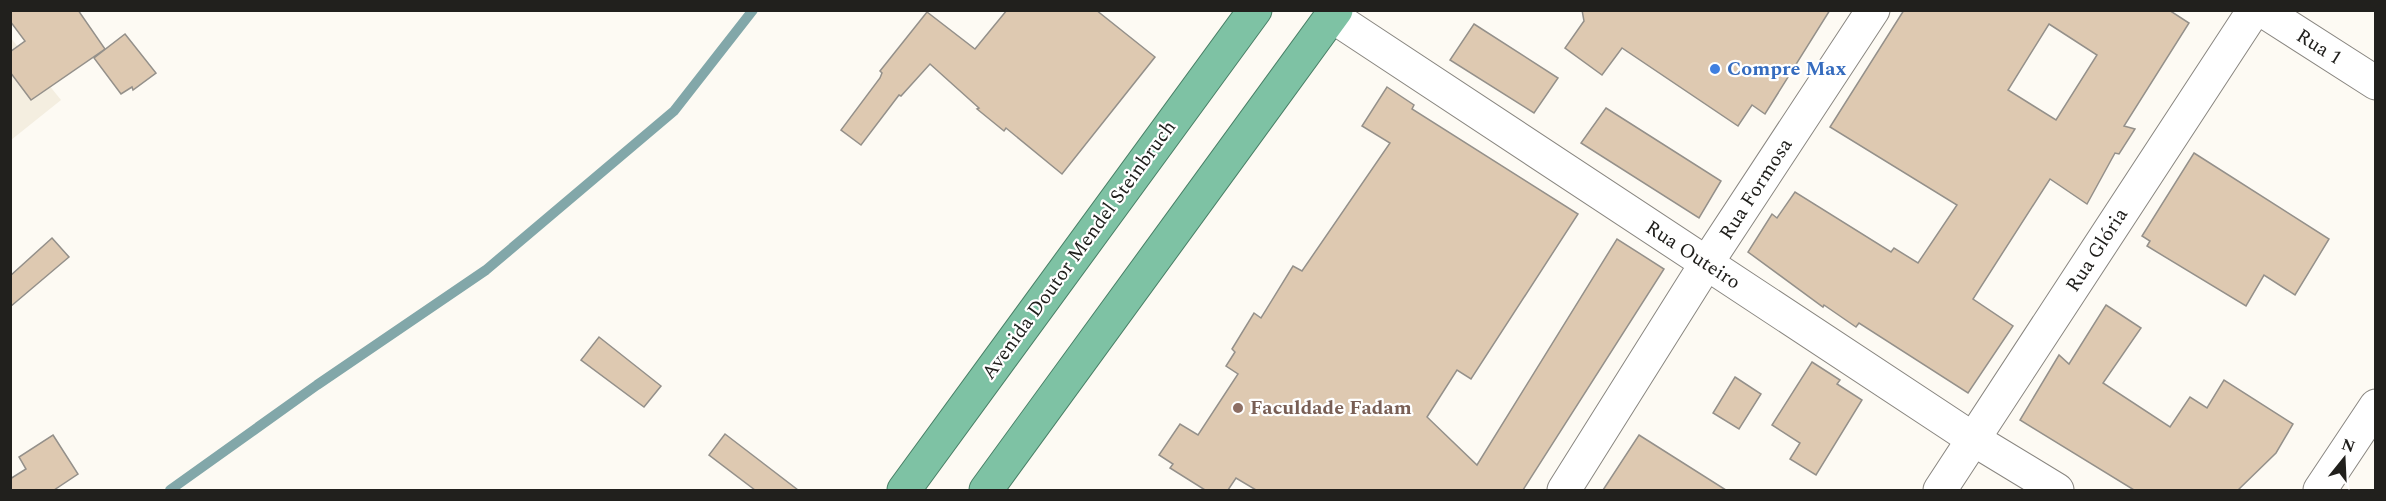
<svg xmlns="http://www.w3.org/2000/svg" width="2386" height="501" font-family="Spectral,serif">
<rect width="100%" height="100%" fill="#fdfaf3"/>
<path fill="#f4eee0" d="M 10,37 L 61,100 L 11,140 L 10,140 Z"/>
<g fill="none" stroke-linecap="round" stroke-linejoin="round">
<path stroke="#82a7a9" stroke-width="10" d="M 170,490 L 317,385 L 486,270 L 674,111 L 753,10"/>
</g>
<g fill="#dec9b1" stroke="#94908a" stroke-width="1.5" fill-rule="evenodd">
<path d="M 10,10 L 78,10 L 105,49 L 31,100 L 10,72 L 10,52 L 25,41 L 10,21 Z"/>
<path d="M 1007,10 L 1096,10 L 1155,57 L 1062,174 L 1006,128 L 1004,131 L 977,109 L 979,108 L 930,64 L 901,96 L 899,95 L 861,145 L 841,130 L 880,78 L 882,73 L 880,71 L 927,12 L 975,49 Z"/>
<path d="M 1582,10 L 1830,10 L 1765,114 L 1752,105 L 1738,126 L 1622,48 L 1602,75 L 1565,48 L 1584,21 Z"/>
<path d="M 1904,10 L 2169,10 L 2189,23 L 2124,126 L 2135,129 L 2119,154 L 2115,153 L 2087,204 L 2050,179 L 1973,299 L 2013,326 L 1968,393 L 1859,323 L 1856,327 L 1824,305 L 1823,307 L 1748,252 L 1772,214 L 1777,218 L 1795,192 L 1891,252 L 1894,248 L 1918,263 L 1957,205 L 1830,127 ZM 2049,24 L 2097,55 L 2056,120 L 2008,90 Z"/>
<path d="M 1474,24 L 1558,78 L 1534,113 L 1450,60 Z"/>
<path d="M 125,34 L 156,73 L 133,90 L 132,87 L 121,94 L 94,58 Z"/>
<path d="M 1387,87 L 1414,105 L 1412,109 L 1578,214 L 1471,379 L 1457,370 L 1427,417 L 1477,465 L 1617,239 L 1664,269 L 1523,490 L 1256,490 L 1236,478 L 1228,490 L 1205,490 L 1170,468 L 1173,464 L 1159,455 L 1180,424 L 1198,435 L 1238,374 L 1226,366 L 1235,352 L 1232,349 L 1254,313 L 1261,318 L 1293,266 L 1302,271 L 1390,143 L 1362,126 Z"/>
<path d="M 1606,108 L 1721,181 L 1699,218 L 1581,143 Z"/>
<path d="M 2194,153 L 2329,239 L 2295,295 L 2264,275 L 2246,306 L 2147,246 L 2150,241 L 2142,236 Z"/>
<path d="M 52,238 L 69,257 L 10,307 L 10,276 Z"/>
<path d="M 2106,305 L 2141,328 L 2103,383 L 2170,427 L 2190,397 L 2207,408 L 2224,380 L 2293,424 L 2276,453 L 2238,490 L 2134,490 L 2020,420 L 2059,355 L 2069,364 Z"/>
<path d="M 599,337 L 661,386 L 644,407 L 581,360 Z"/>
<path d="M 1812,362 L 1840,380 L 1837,384 L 1862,400 L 1816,475 L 1790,459 L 1800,443 L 1772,425 Z"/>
<path d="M 1735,377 L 1761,394 L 1739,429 L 1713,413 Z"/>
<path d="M 725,434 L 798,490 L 755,490 L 709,455 Z"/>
<path d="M 53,435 L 78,474 L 54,490 L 10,490 L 10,479 L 26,469 L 19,457 Z"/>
<path d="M 1639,435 L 1726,490 L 1603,490 Z"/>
</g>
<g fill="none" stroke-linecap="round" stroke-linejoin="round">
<defs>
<g id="minor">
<path d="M 2262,10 L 2376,83"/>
<path d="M 1332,16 L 1973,439 L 2057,490"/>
<path d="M 1564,490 L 1706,264 L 1873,10"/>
<path d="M 1940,490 L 2254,10"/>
<path d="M 2320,490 L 2376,406"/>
</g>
<g id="trunk">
<path d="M 904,490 L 1255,10"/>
<path d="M 986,490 L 1336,10"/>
</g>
</defs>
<use href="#minor" stroke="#898680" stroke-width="35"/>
<use href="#trunk" stroke="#497f66" stroke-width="35"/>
<use href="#minor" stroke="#fff" stroke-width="33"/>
<use href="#trunk" stroke="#7ec2a4" stroke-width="33"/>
</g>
<circle fill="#3f7fe0" stroke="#fff" stroke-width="2" cx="1715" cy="69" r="6"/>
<circle fill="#8d6e63" stroke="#fff" stroke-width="2" cx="1238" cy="408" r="6"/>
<g text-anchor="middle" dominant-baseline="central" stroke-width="4.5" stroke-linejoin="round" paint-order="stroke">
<g font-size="20" fill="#21201d" stroke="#fff">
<text transform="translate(2319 47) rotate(32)">Rua 1</text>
<text transform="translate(1756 189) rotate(-57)">Rua Formosa</text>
<text transform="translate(1079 250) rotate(-54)">Avenida Doutor Mendel Steinbruch</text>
<text transform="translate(2097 250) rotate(-57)">Rua Glória</text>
<text transform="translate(1693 255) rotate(33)">Rua Outeiro</text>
</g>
<g font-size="20" font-weight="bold" fill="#366cbe" stroke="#fff" text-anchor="start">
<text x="1727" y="69">Compre Max</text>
</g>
<g font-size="20" font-weight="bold" fill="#785e54" stroke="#fff" text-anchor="start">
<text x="1250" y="408">Faculdade Fadam</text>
</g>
</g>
<rect width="2386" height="501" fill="none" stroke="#21201d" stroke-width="24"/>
<g transform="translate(2344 459) rotate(18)" stroke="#ffffff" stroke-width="4.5" paint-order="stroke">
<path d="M0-4.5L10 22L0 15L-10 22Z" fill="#21201d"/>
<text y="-9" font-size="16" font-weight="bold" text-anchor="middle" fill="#21201d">N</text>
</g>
</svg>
